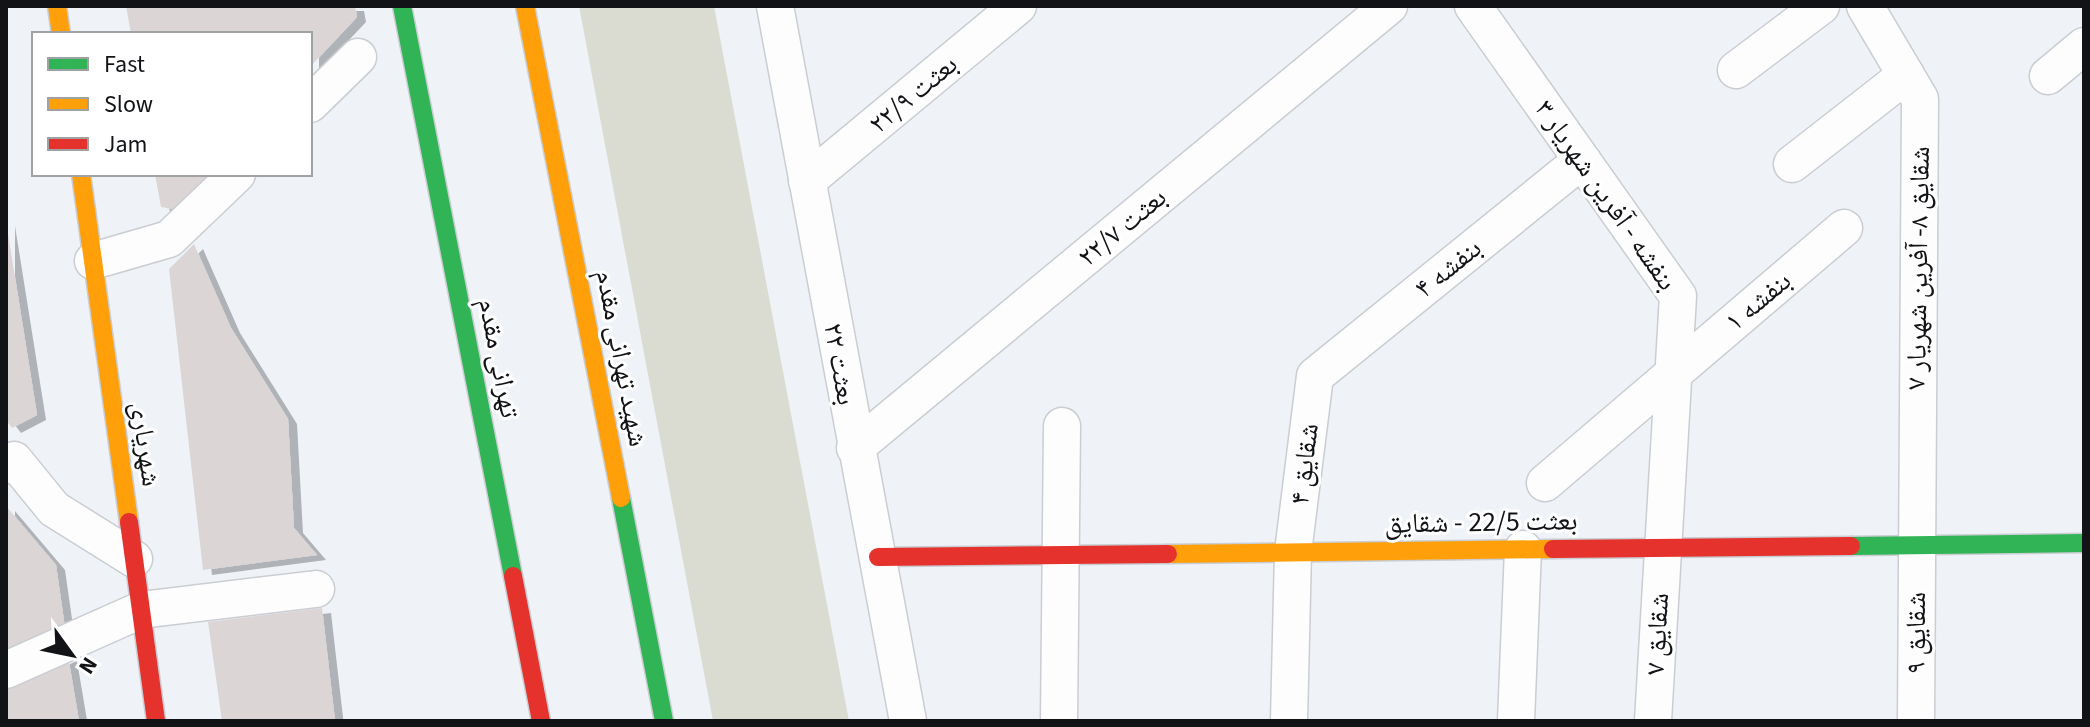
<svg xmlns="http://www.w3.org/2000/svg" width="2090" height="727" font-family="'Source Sans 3','Noto Naskh Arabic',sans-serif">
<defs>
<filter id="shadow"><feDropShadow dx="9" dy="5" stdDeviation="0" flood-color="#0004"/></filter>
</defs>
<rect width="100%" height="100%" fill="#eff3f8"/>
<path fill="#dadcd2" d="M 579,6 L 714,6 L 849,721 L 713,721 Z"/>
<g fill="#dcd5d6" filter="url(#shadow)">
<path d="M 126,6 L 355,6 L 357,17 L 310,67 L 310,34 L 131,34 Z"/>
<path d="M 155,174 L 210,174 L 177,210 L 161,207 Z"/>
<path d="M 6,221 L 37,415 L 12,428 L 6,420 Z"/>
<path d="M 194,244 L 231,328 L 288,419 L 294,528 L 317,555 L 203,570 L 169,269 Z"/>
<path d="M 6,506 L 56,565 L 66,635 L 6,663 Z"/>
<path d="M 322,608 L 335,721 L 222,721 L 208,622 Z"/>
<path d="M 68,656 L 79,721 L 6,721 L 6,683 Z"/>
</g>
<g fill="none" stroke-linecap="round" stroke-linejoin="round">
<defs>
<g id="street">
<path d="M 775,6 L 908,721"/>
<path d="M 1473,6 L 1678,296 L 1653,721"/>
<path d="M 1865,6 L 1920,99 L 1916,721"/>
<path d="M 1736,70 L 1821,6"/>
<path d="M 2048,76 L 2084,46"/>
<path d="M 310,104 L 358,57"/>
<path d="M 1792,164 L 1906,75"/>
<path d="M 807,181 L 1018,6"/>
<path d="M 93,261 L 169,239 L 237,174"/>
<path d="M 855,448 L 1389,6"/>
<path d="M 6,465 L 14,460 L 54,509 L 134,559"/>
<path d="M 1545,483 L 1844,228"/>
<path d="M 6,670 L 141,610 L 316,589"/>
<path d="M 1059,721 L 1062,426"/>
<path d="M 1289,721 L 1293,552 L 1315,376 L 1582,160"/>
<path d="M 1516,721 L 1523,549"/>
</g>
<g id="fast">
<path d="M 402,6 L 513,576"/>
<path d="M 621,498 L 664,721"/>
<path d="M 1851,546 L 2084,543"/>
</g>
<g id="slow">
<path d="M 57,6 L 61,34"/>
<path d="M 525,6 L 621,498"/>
<path d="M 81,174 L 129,522"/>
<path d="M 1168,554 L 1553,549"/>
</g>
<g id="jam">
<path d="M 129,522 L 156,721"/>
<path d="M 1553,549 L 1851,546"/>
<path d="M 878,557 L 1168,554"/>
<path d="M 513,576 L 541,721"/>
</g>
</defs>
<use href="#street" stroke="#cacdd1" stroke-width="39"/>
<use href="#fast" stroke="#cacdd1" stroke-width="21"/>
<use href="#slow" stroke="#cacdd1" stroke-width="21"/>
<use href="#jam" stroke="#cacdd1" stroke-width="21"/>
<use href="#street" stroke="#fdfdfe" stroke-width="36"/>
<use href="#fast" stroke="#30b455" stroke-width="18"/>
<use href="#slow" stroke="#ff9f0a" stroke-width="18"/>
<use href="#jam" stroke="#e5322d" stroke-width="18"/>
</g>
<g text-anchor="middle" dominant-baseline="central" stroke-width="6" stroke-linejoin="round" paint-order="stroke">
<g font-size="28" fill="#111316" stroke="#fff">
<text transform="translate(913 94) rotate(-40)">بعثت ۲۲/۹</text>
<text transform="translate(1606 195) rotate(55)">بنفشه - آفرین شهریار ۳</text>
<text transform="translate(1122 227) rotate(-40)">بعثت ۲۲/۷</text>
<text transform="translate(1448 268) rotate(-39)">بنفشه ۴</text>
<text transform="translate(1918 268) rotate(-89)">شقایق ۸- آفرین شهریار ۷</text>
<text transform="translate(1758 301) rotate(-40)">بنفشه ۱</text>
<text transform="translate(499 358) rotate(79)">تهرانی مقدم</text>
<text transform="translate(622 358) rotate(79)">شهید تهرانی مقدم</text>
<text transform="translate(840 364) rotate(80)">بعثت ۲۲</text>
<text transform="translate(146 444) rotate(82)">شهریاری</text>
<text transform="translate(1304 464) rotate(-83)">شقایق ۴</text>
<text transform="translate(1481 522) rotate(-1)">بعثت 22/5 - شقایق</text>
<text transform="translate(1916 633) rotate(-90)">شقایق ۹</text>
<text transform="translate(1657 634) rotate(-87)">شقایق ۷</text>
</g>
</g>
<rect width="2090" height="727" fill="none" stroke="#111316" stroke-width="16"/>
<rect x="32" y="32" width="280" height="144" fill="#ffffff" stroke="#a0a1a2" stroke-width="2"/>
<rect x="48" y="58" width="40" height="12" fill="#30b455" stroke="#a0a1a2" stroke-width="2"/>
<text x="104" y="72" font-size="24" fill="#111316">Fast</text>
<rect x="48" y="98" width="40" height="12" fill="#ff9f0a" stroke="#a0a1a2" stroke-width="2"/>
<text x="104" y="112" font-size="24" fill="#111316">Slow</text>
<rect x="48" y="138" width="40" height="12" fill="#e5322d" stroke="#a0a1a2" stroke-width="2"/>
<text x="104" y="152" font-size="24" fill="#111316">Jam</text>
<g transform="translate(72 655) rotate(123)" stroke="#ffffff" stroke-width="6" paint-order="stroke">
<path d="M0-6L14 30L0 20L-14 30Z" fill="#111316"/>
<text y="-12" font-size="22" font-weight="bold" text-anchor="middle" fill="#111316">N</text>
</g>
</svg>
